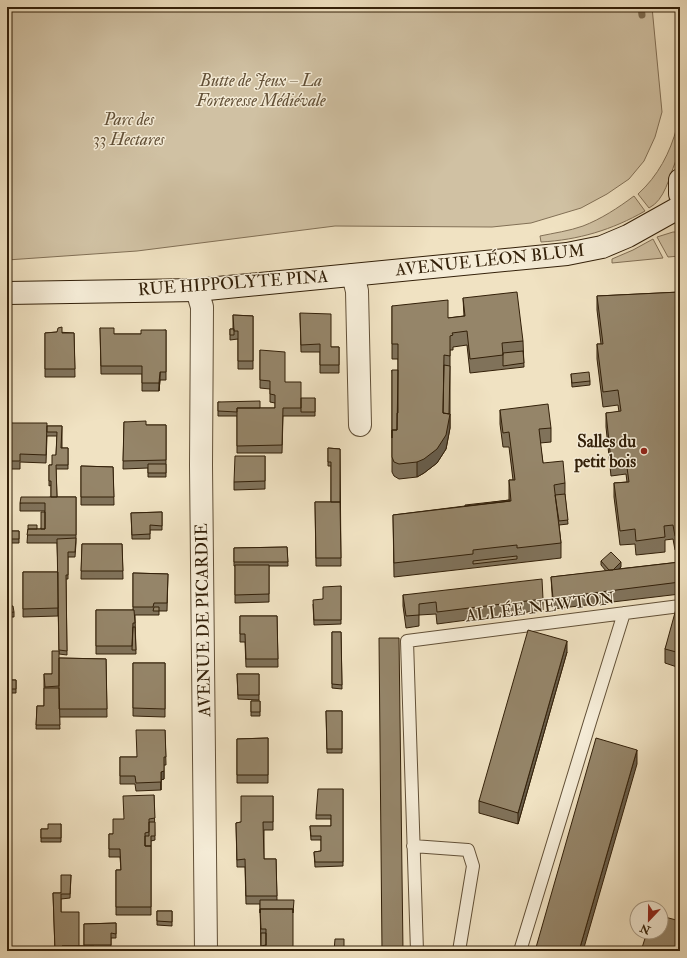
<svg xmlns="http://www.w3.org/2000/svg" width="687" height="958" viewBox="0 0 687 958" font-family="'IM FELL Double Pica',serif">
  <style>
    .green { fill: #d0c1a3; stroke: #827056 }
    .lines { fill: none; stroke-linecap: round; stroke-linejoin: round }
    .stream { stroke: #7e6d52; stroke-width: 7 }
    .service-casing { stroke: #625037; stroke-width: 14 }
    .minor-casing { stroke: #625037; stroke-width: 24 }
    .secondary-casing { stroke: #332009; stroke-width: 24 }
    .service { stroke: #f5ecd7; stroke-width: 12 }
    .minor { stroke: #f5ecd7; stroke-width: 22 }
    .secondary { stroke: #f5ecd7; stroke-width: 22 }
    .wall { fill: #80725a; stroke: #332009 }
    .shaded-wall { fill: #685d4a; stroke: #332009 }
    .building { fill: #958569; stroke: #332009 }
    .poi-dot { fill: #8f2418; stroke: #f5ecd7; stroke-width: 1.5 }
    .labels { text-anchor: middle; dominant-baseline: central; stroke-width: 3; stroke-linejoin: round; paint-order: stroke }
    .park-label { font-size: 17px; font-style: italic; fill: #625037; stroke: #f5ecd7 }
    .street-label { font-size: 17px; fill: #332009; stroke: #f5ecd7 }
    .poi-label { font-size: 17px; font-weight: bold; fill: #332009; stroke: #f5ecd7; text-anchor: end }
  </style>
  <rect width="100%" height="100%" fill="#f0e2c2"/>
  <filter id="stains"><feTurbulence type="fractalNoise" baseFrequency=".005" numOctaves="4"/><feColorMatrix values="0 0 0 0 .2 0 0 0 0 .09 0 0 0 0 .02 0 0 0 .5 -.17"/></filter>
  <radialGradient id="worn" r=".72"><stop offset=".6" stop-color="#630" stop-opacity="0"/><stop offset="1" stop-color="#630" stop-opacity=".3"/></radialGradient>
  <path class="green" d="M7 7H652L662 112 655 137 644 161 629 179 607 194 581 208 531 223 492 227 335 226 137 251 7 260Z
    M680 126C680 135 681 143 680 152 680 155 676 159 675 163 669 177 665 200 649 208L638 194C658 176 670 153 677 127Z
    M634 196 645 211C612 230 578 240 541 242L540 236C554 233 569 231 583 226 601 219 618 208 634 196Z
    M673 232H680V256L668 257 657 237Z
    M653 239 663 258 612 263V259L633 250Z"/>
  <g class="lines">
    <path class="stream" d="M641 7 642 15"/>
    <defs>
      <path id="service" d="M413 846 468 850 473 866 459 951
        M417 951 407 641 680 606
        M520 951 590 722 624 613"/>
      <path id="minor" d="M353 275 357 291 360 425
        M197 290 202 307 201 465 206 951"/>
      <path id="secondary" d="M680 180V194
        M7 293 197 290 567 254 602 247 628 236 680 207"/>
    </defs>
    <use href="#service" class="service-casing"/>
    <use href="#minor" class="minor-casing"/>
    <use href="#secondary" class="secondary-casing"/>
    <use href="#service" class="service"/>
    <use href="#minor" class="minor"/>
    <use href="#secondary" class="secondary"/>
  </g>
  <path class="wall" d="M680 292V550H675L673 539 665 540V552L636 555 635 544 620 545 614 497V483L627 482 626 474 611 476 606 427V413L619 412 618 405 603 407 597 359V344H601L597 310V296Z
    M463 298 523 341 524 367 470 373 467 345 453 347V350H450V428L446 449 437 463 424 473 417 477 399 479 394 476 392 472V370L398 413V359H392V306L448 318 464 316Z
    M300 313 331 347H339V373H320V352H301Z
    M233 315 253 316V369H238V339L230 340V329H233Z
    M100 328 114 334H141L166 330V380H160L159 391H142V374H101Z
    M57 332 74 333 75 377H45V333Z
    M260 350 285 382 301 408 315 398V416H283L282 453H237V416H218V402L260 408H275V403L270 402V389L260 388Z
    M7 356H8L9 401H7Z
    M571 374 590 381V385L572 387Z
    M500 410 551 428V442L540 443 543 463 565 483V495L568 524 559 525 561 543V558L394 577 393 515 465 506 509 500V480H513L509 447H503L500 424Z
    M124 422 146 425H166V477H148V468L123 469Z
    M7 423 47 426H62V448H68V469H56L57 497H76V543L75 557H68V579H66L67 655 59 654 58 600V616L23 617V572H58L57 543H27L28 529H41L45 511H20V503L51 497V485L49 486V465H52L56 455 57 436H47L46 463 20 462V469H7Z
    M328 448 340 449 341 566H316L315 502H331V466H328Z
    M265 456V489L234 490V482Z
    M81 466 113 467 114 505H81Z
    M162 512V530H150V539H132L131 513Z
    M7 531H19V543H7Z
    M82 544H122L123 579H81Z
    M287 547 288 566H269V602L235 603V566H234V548Z
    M601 561 621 567 618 569 680 562V594L553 609 551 577 606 571 601 565Z
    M133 573 168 574 167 611H159V615H135L136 654H96V610H133Z
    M341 586V624L314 625 313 604 323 599Z
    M403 595 543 599V610L437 624 436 614 419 615V626L406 628 403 606Z
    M7 606 14 612V617H7Z
    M680 611V668L665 663V649Z
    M240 616H277L278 667H246L245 642H240Z
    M332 632H341L342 689 332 688Z
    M567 652 518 824 479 813V801Z
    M59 658 106 659 107 717H59L60 729H36L37 706H44V674H52Z
    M133 663H165V717L133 716Z
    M237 674H259V700L238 699Z
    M7 680H16V693H7Z
    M251 701H260V716H251Z
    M326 711H342V753H327Z
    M165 730 166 765H164V779L161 780V790L136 791 135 784H120V757H137Z
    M268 738V783H237V739Z
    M343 789V866L315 867 314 852 321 851V840H311L310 826H331V819H316V815Z
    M154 795 155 840 151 841V915H116V870H121L120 857H109V834H113L124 819Z
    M273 796V830H264V859H276L277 900 266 949 261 950 260 904H246L245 867H237L236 823 241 822Z
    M61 824V842H41V829H48Z
    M71 875 70 898 61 899V912L79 946H84V924L116 923V938H111V949H94V951H55L53 893H61Z
    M157 911H172V926L157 925Z"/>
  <path class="shaded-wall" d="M160 372V380L159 391V383Z
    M450 414V428L446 449 437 463 424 473 417 477V462Z
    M621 562V567L611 576V572Z
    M567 641V652L518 824V813Z
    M637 750V764L583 951H579Z
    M164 771V779L161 780V790V772Z"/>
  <path class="building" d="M517 292 523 341 502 343 503 355 470 359 467 331 452 333 453 335 450 336V356L444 355 443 413 450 414 446 435 437 449 424 459 417 462 399 464 394 462 392 457V430H397V413H398V344H392V306L448 300V318L465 316 463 298Z
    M680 292V535L675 536 673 525 664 526 665 537 636 541 635 529 620 531 614 483 629 482 626 460 611 461 606 413 621 411 618 390 603 392 597 344H603L597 296Z
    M300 313 331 314V347H339V365H320V344L301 345Z
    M233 315 253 316V361H238V331H234Z
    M62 327V333H74L75 369H45V333L57 332 58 328Z
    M100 328H114V334H141V330H166V372H160L159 383H142V366H101Z
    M230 329H234V335H230Z
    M260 350 285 352V382H301V408H283L282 445 237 446V408H275V395L270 394V381L260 380Z
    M523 351 524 363 503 366V353Z
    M7 356H8L9 393H7Z
    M444 365 450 366 449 414 443 413Z
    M392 370H398L397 430H392V438Z
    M589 372 590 381 572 383 571 374Z
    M301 398H315V412H301Z
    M260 401V408H237V412L218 411V402Z
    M548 404 551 428 539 429 543 463 563 461 565 483 554 485 561 543 517 548V545L473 550V554L394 563 393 515 511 501 509 480H515L509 432 503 433 500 410Z
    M146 421V425H166V460L123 461 124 422Z
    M7 423H47L46 455 20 454V461H7Z
    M47 426H62L61 448H68V465H56L57 497H51V481H49V465H52V455H56L57 432H47Z
    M328 448 340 449V502H331V462H328Z
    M235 456H265V481L234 482Z
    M148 464H166V473H148Z
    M81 466 113 467 114 497H81Z
    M565 494 568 520 559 521 555 495Z
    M21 497H76V535H27L28 529H45V503H20Z
    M510 500V501L465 506V505Z
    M315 502H340L341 558H316Z
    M41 512H45V529H41Z
    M162 512V526L150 525V534L132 535 131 513Z
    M28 525H37V529H28Z
    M7 531H19V539H7Z
    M76 538 75 552H68V575H66L67 651 59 650 57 539Z
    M82 544H122L123 571H81Z
    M287 547 288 562H234V548Z
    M611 552 621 562 613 570H609L601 561Z
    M517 556V559L473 564V561Z
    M680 562V582L553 598 551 577Z
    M235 565H269V594L235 595Z
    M23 572H58V608L23 609Z
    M133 573 168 574 167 603H154L153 607H133Z
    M542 579 543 599 437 612 436 602 419 604V615L406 616 403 595Z
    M341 586V620H314L313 600 323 599V587Z
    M7 606H13L14 612 7 613Z
    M154 607H159V611H153Z
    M676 609 680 611V653L665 649Z
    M96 610H134L135 623H133L132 646H96Z
    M240 616H277L278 659H246L245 634H240Z
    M133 627H135L136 650H132Z
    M528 630 567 641 518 813 479 801Z
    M332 632H341L342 685 332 684Z
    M379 638H399L403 951H382Z
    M52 651H59V686L45 687 44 674H52Z
    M59 658 106 659 107 709H59Z
    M133 663H165V709L133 708Z
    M237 674H259V695H238Z
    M7 680H16V689H7Z
    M44 688H59L60 725H36L37 706H44Z
    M251 701H260V712H251Z
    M326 711H342V749H327Z
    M136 730H165L166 757H164V771L161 772V782L136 783 135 776H120V757H137Z
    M268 738V775H237V739Z
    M596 738 637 750 579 951H535Z
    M318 789H343V862H315L314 852 321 851V836H311L310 826H331V815H316Z
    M154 795 155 818 149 819V832L145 833V846H151V907H116V870H121L120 849H109V834H113V819H124L123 796Z
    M241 796H273V822H263L264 859H276L277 896H246L245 859 237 860 236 823 241 822Z
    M149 822H155V836H151V846H145V836H149Z
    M48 824H61V838H41V829H48Z
    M61 875H71L70 894H61V912H79V946H62V950H55L53 893H61Z
    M260 900H294L293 913V909H260V913Z
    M260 909H293V951H266V929H261Z
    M157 911H172V922L157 921Z
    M661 916 680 921V951H641L647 932H661Z
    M116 923V934L111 933V945H84V924Z
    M261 933H266V945L261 946Z
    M335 939H344V951H334Z
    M62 946H94V951H62Z"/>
  <circle class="poi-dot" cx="644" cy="451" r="4"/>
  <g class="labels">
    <g class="park-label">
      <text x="261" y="80">Butte de Jeux – La<tspan x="261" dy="20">Forteresse Médiévale</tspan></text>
      <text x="129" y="119">Parc des<tspan x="129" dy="20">33 Hectares</tspan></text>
    </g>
    <g class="street-label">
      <text transform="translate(490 260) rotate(-6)">AVENUE LÉON BLUM</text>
      <text transform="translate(233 283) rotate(-4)">RUE HIPPOLYTE PINA</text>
      <text transform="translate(540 607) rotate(-7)">ALLÉE NEWTON</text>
      <text transform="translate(203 620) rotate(-91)">AVENUE DE PICARDIE</text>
    </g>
    <g class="poi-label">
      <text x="636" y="441">Salles du<tspan x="636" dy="20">petit bois</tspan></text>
    </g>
  </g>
  <rect width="687" height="958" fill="none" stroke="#f0e2c2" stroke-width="24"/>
  <rect x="8" y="8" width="671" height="942" fill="none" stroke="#332009" stroke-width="2"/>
  <rect x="12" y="12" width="663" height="934" fill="none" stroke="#332009"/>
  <g transform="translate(649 920) rotate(202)"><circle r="19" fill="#f5ecd7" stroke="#a79a85"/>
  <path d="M0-3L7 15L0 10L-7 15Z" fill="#8f2418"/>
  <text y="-6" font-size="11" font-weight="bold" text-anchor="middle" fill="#332009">N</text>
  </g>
  <rect width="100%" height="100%" filter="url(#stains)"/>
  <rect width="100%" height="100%" fill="url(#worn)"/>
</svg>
